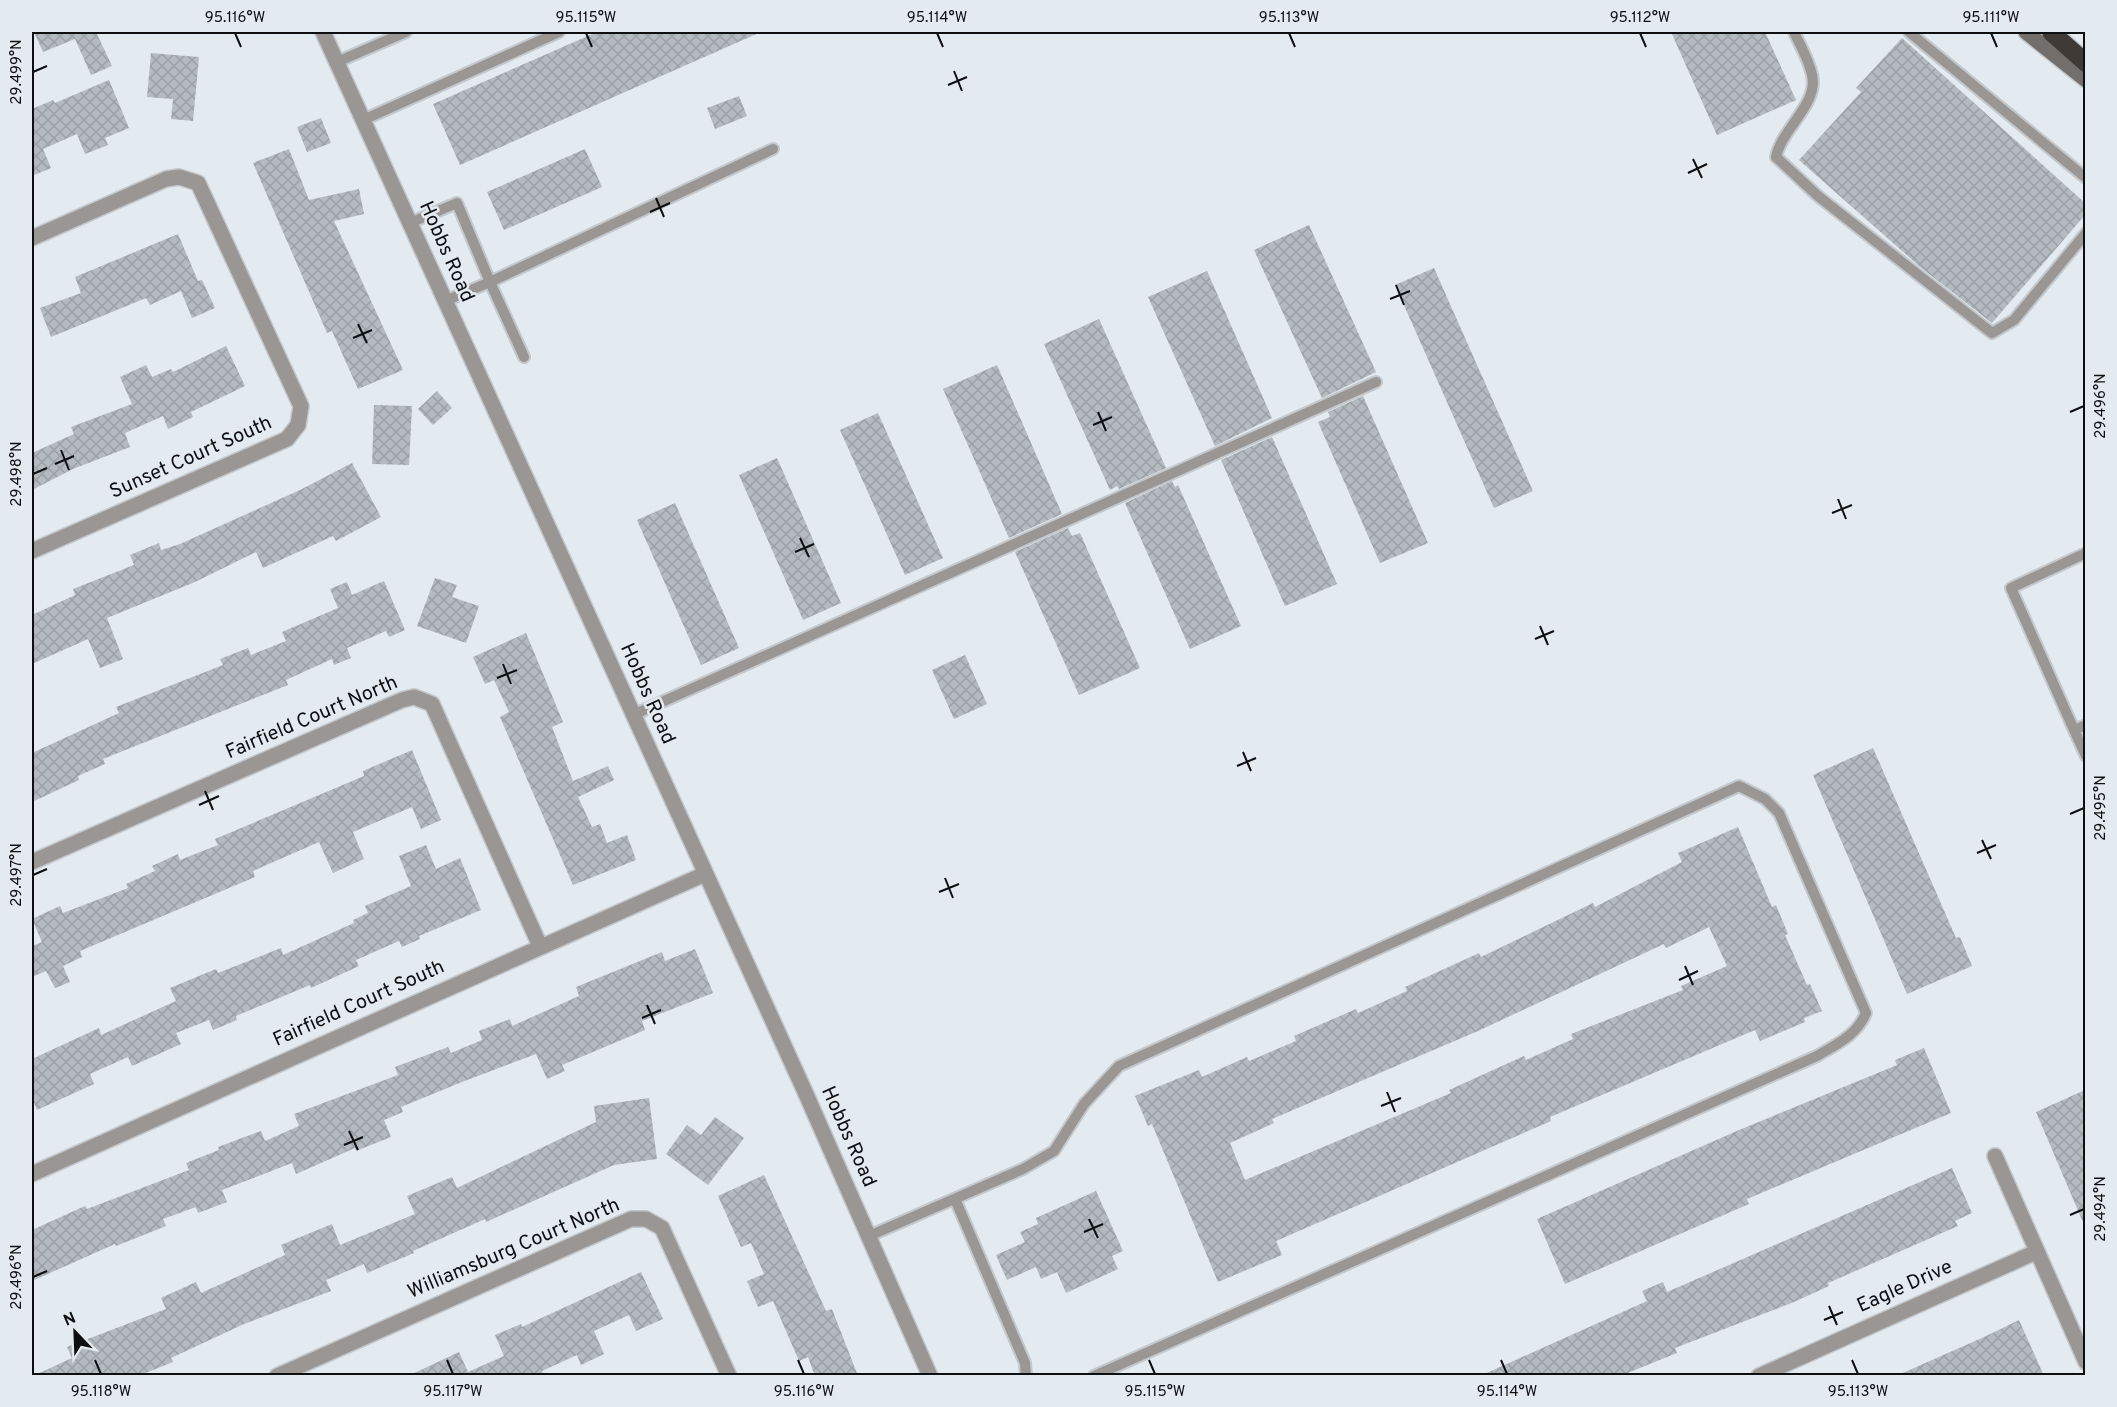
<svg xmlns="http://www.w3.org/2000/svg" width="2117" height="1407" viewBox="0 0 2117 1407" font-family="Overpass,sans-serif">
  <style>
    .building { fill: url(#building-cross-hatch); fill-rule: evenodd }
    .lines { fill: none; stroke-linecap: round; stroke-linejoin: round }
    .service-casing { stroke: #c2c8cc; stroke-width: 14 }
    .minor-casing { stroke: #c2c8cc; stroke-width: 18 }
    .tertiary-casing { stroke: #c2c8cc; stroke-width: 18 }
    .secondary-casing { stroke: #c2c8cc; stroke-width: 18 }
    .motorway-casing { stroke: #c2c8cc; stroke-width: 21 }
    .service { stroke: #999694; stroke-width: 10 }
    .minor { stroke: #999694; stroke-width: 15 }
    .tertiary { stroke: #999694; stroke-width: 15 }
    .secondary { stroke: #726e6b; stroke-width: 15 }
    .motorway { stroke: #403a37; stroke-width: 18 }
    .ticks { fill: none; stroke: #0d0f11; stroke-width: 2 }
    .labels { text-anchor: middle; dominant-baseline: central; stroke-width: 5; stroke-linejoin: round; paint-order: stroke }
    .street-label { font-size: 20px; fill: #0d0f11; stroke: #e4ebf0 }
    .neatline { fill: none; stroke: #0d0f11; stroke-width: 2 }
    .ticks-label { font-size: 15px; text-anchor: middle; fill: #0d0f11 }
  </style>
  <defs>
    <pattern id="building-cross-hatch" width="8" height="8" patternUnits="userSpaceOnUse" patternTransform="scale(1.5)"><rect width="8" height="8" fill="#b4bbc0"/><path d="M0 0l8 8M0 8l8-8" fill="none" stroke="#9aa0a4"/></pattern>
  </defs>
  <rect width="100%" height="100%" fill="#e4ebf0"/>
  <path class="building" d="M34 32H96L112 66 91 75 75 39 43 52Z
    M597 32H761L460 165 433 104Z
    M1671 32H1765L1796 100 1717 135Z
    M1902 38 2085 203V215L1992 323 1919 266 1799 160 1861 92 1856 88Z
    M151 53 199 57 193 121 171 119 173 99 147 97Z
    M109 80 129 128 105 138 108 145 85 154 77 134 43 149 51 168 32 176V109L53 100 55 103Z
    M739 96 747 116 715 129 707 108Z
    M321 118 331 143 307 152 297 127Z
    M289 149 309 200 359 189 364 214 334 221 403 370 358 389 332 331 327 333 253 163Z
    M585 149 602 187 504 230 487 192Z
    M1309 225 1376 372 1322 398 1254 250Z
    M178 234 198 281 202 280 215 308 192 318 181 291 150 305 146 298 51 337 40 308 81 293 75 277Z
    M1434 268 1533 491 1494 508 1395 285Z
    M1207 271 1272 418 1215 446 1148 297Z
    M1099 319 1166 468 1119 489 1117 486 1110 490 1044 344Z
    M226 346 245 386 191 412 193 417 168 429 163 416 125 433 130 447 73 469 32 490V453L74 434 71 427 132 404 120 377 146 365 152 377 171 369 173 372Z
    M997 365 1062 514 1009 538 943 389Z
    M437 391 452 408 433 425 418 409Z
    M1363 396 1428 543 1380 563 1318 422 1330 417 1328 412Z
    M374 405 412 406 409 465 372 464Z
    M878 413 943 558 905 575 840 430Z
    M1272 437 1337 584 1285 606 1221 460Z
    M777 458 841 603 803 620 739 475Z
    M352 463 381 517 336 541 333 536 263 568 256 552 195 582 107 618 123 659 100 668 88 639 32 664V615L75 595 73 589 134 565 130 555 159 543 161 550 180 544 300 490Z
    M1172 481 1175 487 1178 485 1241 626 1190 649 1125 503Z
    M675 503 739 648 701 665 637 520Z
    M1068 528 1072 536 1080 533 1140 668 1079 695 1015 552Z
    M435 578 457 585 452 597 479 606 466 643 417 626Z
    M384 581 405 630 389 637 386 631 347 648 351 658 334 665 332 659 286 680 288 685 103 759 105 764 78 776 79 780 32 802V753L119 713 116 707 223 665 220 659 248 648 251 655 286 641 282 632 338 608 330 589 347 582 352 595Z
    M526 633 563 722 552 727 573 781 608 766 614 780 578 797 592 827 600 824 607 843 627 835 636 860 573 885 500 717 509 712 494 680 485 684 473 657Z
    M965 655 987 704 954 719 932 670Z
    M1873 748 1956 938 1960 937 1972 966 1907 994 1813 775Z
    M412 750 441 820 421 829 412 807 353 832 364 859 333 873 319 842 253 871 255 877 80 951 82 957 63 966 70 982 55 988 46 971 32 977V946L42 942 32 919 60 906 63 913 128 888 126 884 155 871 152 866 178 854 180 860 218 845 215 839 364 776 363 771Z
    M1738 827 1772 907 1776 905 1788 934 1785 935 1807 985 1810 984 1822 1011 1804 1018 1805 1022 1760 1041 1755 1030 1550 1117 1551 1121 1276 1241 1282 1255 1218 1282 1152 1124 1148 1126 1135 1096 1199 1070 1202 1077 1247 1057 1249 1061 1296 1041 1294 1036 1356 1009 1358 1013 1407 991 1405 987 1479 953 1481 957 1593 903 1595 907 1682 862 1678 853ZM1709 927 1727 966 1681 986 1683 990 1571 1034 1573 1039 1526 1060 1524 1056 1449 1090 1451 1093 1245 1180 1230 1143 1274 1123 1272 1119 1478 1031 1664 944 1666 948Z
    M426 845 436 869 460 858 481 910 419 936 420 939 402 947 399 941 356 960 359 966 311 988 310 985 236 1016 237 1020 213 1030 209 1020 176 1033 181 1044 132 1066 128 1057 90 1074 94 1084 37 1110 32 1098V1059L99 1028 101 1035 176 1001 170 988 216 969 218 973 281 948 283 955 354 923 353 920 368 913 365 906 411 886 399 856Z
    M695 949 713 993 642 1021 645 1030 562 1065 565 1071 547 1079 536 1054 462 1082 401 1107 403 1112 384 1120 391 1137 356 1151 355 1148 296 1174 292 1163 222 1190 227 1202 198 1213 196 1207 163 1219 166 1226 116 1246 115 1244 32 1281V1230L85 1206 87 1209 189 1170 186 1163 219 1150 218 1147 261 1131 265 1141 299 1126 294 1114 398 1075 395 1067 448 1047 451 1053 482 1040 479 1031 510 1019 512 1026 579 996 576 987 662 952 665 961Z
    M1924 1048 1951 1113 1747 1199 1749 1204 1565 1284 1537 1219 1739 1130 1897 1065 1895 1060Z
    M2085 1090V1227L2036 1112Z
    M649 1098 657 1159 614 1165 486 1222 485 1219 413 1251 414 1253 367 1273 364 1264 326 1280 331 1291 244 1324 171 1358 173 1362 138 1376H33L72 1358 67 1347 166 1309 161 1298 196 1282 201 1293 285 1255 281 1245 332 1224 340 1245 415 1214 407 1196 452 1177 457 1188 596 1122 594 1106Z
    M715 1117 744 1138 708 1185 666 1154 687 1125 701 1135Z
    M1952 1168 1972 1213 1955 1221 1958 1226 1828 1283 1829 1286 1794 1302 1675 1348 1677 1353 1620 1376H1480L1647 1301 1642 1291 1663 1282 1667 1292Z
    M764 1175 826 1311 832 1309 858 1376H815L808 1357 799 1361 773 1301 758 1307 747 1281 764 1274 751 1243 741 1247 718 1196Z
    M1096 1191 1123 1251 1112 1256 1118 1269 1066 1293 1057 1272 1041 1279 1036 1267 1007 1280 996 1255 1025 1242 1020 1232 1038 1224 1036 1218Z
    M641 1272 663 1319 636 1331 629 1315 594 1331 604 1354 581 1365 577 1355 542 1371 544 1376H408L459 1352 468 1372 504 1356 495 1335 521 1324 522 1327Z
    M2019 1320 2044 1376H1896L1984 1337Z"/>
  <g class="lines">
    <defs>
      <path id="service" d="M1794 32C1800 45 1809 60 1812 75 1819 104 1782 128 1776 157L1818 196 1992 333 2014 320 2086 233
        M1909 32 2086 178
        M337 62 406 32
        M363 120 559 32
        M410 223 457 203 490 282 445 301
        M524 357 490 282 773 149
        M2086 553 2011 588 2074 730 2086 725
        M633 715 1376 382
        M2074 730 2086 756
        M955 1199 1025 1363 1026 1376
        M869 1236 1023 1169 1054 1151 1084 1104 1119 1066 1739 786 1765 799 1779 813 1866 1013C1857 1035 1837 1044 1817 1056L1094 1376"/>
      <path id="minor" d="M32 238 166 179 179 177 198 183 301 406 298 425 287 439 32 551
        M32 862 402 700 414 697 432 704 540 946
        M1995 1156 2086 1362
        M32 1174 705 874
        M277 1376 631 1219H646L662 1228 729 1376
        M1759 1376 2036 1252"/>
      <path id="tertiary" d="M323 32 806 1094 930 1376"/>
      <path id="secondary" d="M2026 32 2086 80"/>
      <path id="motorway" d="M2051 32 2086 63"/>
    </defs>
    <use href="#service" class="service-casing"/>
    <use href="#minor" class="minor-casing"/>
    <use href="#tertiary" class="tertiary-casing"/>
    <use href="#secondary" class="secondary-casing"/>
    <use href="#motorway" class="motorway-casing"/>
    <use href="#service" class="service"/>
    <use href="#minor" class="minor"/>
    <use href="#tertiary" class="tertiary"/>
    <use href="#secondary" class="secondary"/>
    <use href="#motorway" class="motorway"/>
  </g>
  <path class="ticks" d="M235 33 241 47M586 33 592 47M937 33 943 47M1289 33 1295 47M1640 33 1646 47M1991 33 1997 47M954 71 962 91M33 72 47 66M948 85 967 77M1693 159 1702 178M1688 173 1707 164M656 198 664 217M650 212 670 203M1396 285 1404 305M1390 299 1410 291M358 324 367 343M353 338 372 330M1098 412 1106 431M2070 412 2084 406M1093 425 1112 417M61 450 69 470M55 464 74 456M33 474 47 468M1838 499 1846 519M1832 513 1852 505M800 538 809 557M795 552 814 544M1540 626 1548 645M1535 639 1554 631M503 664 511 684M497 678 517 670M1243 752 1251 771M1237 766 1256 758M205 791 213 810M199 805 219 796M2070 814 2084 808M1982 840 1991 859M1977 853 1996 845M33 875 47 869M945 878 953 898M939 892 959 884M1685 966 1693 985M1679 980 1698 971M647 1005 655 1024M642 1018 661 1010M1387 1092 1395 1112M1381 1106 1401 1098M349 1131 358 1150M344 1145 363 1137M2070 1215 2084 1209M1089 1219 1098 1238M1084 1232 1103 1224M33 1277 47 1271M1829 1306 1837 1325M1824 1320 1843 1312M95 1360 101 1374M447 1360 453 1374M798 1360 804 1374M1149 1360 1155 1374M1501 1360 1507 1374M1852 1360 1858 1374"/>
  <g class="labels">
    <g class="street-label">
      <text transform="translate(446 252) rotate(66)">Hobbs Road</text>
      <text transform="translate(191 458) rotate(-24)">Sunset Court South</text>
      <text transform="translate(647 694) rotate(66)">Hobbs Road</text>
      <text transform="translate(312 718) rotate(-23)">Fairfield Court North</text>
      <text transform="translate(359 1004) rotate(-24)">Fairfield Court South</text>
      <text transform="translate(848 1137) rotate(66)">Hobbs Road</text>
      <text transform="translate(514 1249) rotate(-23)">Williamsburg Court North</text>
      <text transform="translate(1905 1287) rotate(-24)">Eagle Drive</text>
    </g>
  </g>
  <rect width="2117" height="1407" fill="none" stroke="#e4ebf0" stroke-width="66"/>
  <g transform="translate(75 1332) rotate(337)" stroke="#e4ebf0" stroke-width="4.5" paint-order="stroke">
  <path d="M0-4.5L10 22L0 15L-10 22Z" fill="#0d0f11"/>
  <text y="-9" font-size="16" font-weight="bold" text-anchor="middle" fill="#0d0f11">N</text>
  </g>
  <rect x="33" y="33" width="2051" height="1341" class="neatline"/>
  <g class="ticks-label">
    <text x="235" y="22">95.116°W</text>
    <text x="586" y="22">95.115°W</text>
    <text x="937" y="22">95.114°W</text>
    <text x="1289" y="22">95.113°W</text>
    <text x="1640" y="22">95.112°W</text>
    <text x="1991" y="22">95.111°W</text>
    <text transform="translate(16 72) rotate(-90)" y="5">29.499°N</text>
    <text transform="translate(2100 406) rotate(-90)" y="5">29.496°N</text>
    <text transform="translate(16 474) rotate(-90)" y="5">29.498°N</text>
    <text transform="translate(2100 808) rotate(-90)" y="5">29.495°N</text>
    <text transform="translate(16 875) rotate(-90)" y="5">29.497°N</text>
    <text transform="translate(2100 1209) rotate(-90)" y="5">29.494°N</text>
    <text transform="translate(16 1277) rotate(-90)" y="5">29.496°N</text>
    <text x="101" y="1396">95.118°W</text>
    <text x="453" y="1396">95.117°W</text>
    <text x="804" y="1396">95.116°W</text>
    <text x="1155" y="1396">95.115°W</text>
    <text x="1507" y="1396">95.114°W</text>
    <text x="1858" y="1396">95.113°W</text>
  </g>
</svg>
